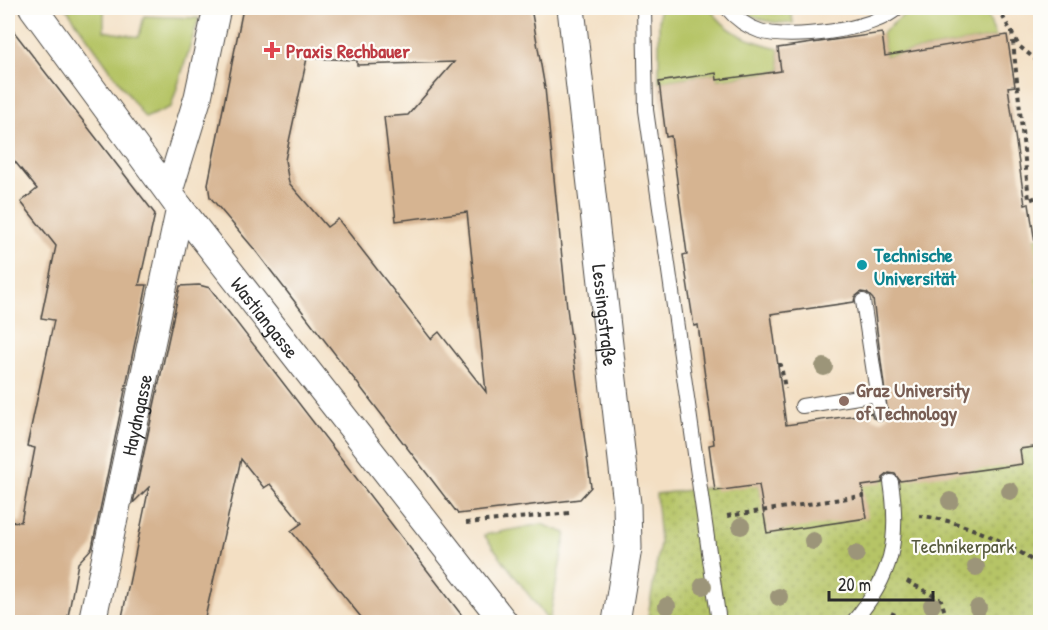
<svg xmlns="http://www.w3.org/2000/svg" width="1048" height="630" viewBox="0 0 1048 630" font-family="'Patrick Hand',sans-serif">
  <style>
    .green { fill: #b6c466; stroke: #707848; stroke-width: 1.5 }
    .park { fill: url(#park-dots); stroke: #707848; stroke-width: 1.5 }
    .building { fill: #d6b491; fill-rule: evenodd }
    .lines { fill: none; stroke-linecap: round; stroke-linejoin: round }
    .lane-casing { stroke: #494642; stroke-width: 16 }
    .street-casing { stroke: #494642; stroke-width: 29 }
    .path { stroke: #494642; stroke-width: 4; stroke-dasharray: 4.5 4.5; stroke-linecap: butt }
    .lane { stroke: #fff; stroke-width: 14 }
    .street { stroke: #fff; stroke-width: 27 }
    .tree { fill: #9c9579 }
    .health-dot { fill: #e0444e; stroke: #fdfcf7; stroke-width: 2 }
    .culture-dot { fill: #0f9aa8; stroke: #fdfcf7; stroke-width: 2 }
    .education-dot { fill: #8d6e63; stroke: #fdfcf7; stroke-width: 2 }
    .labels { text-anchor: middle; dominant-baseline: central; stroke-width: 4.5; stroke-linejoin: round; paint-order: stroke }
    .health-label { font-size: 20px; font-weight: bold; fill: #be3a42; stroke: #fdfcf7; text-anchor: start }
    .culture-label { font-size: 20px; font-weight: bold; fill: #0d838f; stroke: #fdfcf7; text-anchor: start }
    .street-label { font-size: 20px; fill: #2b2b2b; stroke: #fdfcf7 }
    .education-label { font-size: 20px; font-weight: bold; fill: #785e54; stroke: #fdfcf7; text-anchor: start }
    .park-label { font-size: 20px; fill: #55593d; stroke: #fdfcf7 }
  </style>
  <defs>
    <pattern id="park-dots" width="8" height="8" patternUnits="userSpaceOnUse" patternTransform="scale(1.5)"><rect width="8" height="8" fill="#b6c466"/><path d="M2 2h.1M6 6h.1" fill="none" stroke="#949f54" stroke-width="1.8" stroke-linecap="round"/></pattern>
  </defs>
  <rect width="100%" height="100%" fill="#fdfcf7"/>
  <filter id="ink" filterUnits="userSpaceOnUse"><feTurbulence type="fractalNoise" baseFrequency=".0167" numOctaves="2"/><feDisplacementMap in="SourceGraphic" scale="12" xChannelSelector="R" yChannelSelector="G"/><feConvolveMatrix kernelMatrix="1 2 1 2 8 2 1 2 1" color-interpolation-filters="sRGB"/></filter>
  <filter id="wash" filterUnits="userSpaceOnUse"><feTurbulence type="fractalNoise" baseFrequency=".008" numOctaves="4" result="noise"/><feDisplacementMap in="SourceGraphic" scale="24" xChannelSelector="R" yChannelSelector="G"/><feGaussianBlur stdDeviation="1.35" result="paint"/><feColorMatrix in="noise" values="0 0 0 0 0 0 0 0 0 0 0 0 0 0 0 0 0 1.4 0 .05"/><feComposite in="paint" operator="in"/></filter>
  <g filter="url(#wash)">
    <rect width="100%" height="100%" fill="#f3dfc3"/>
    <path class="green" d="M66 8H104V31L139 37 144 16 199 18 171 107 145 118Z
      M659 8H710C726 33 749 41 778 48L781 71 717 80 715 73 659 82Z
      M742 8H791L793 23C776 24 755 21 742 8Z
      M912 8H985L996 37 885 56 882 33Z
      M541 524 566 533 549 622 484 535Z"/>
    <path class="park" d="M1040 237V390L1024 240Z
      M1040 442V622H647L660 543 656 494 757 482 761 495 1008 461 1007 447Z"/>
    <g id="blocks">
      <path class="building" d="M243 8H531L545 88 567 308 591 487 580 499 458 514 255 250 210 197 208 184ZM307 58 357 60V65L454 62 408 115 384 117 396 221 467 212 486 392 439 332 431 339 338 219 327 227 289 183 285 160Z
        M8 24 155 214 139 285H147L92 548 78 563 67 622H8V521L21 522 35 448 27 446 54 320 41 318 56 246 21 202 37 189 8 153Z
        M882 33 885 56 1007 35 1015 86 1008 87 1025 205 1029 204 1040 275 1035 276 1041 316V446L1020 449 1022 464 900 481 895 474 889 473 883 478 882 483 862 486 867 518 767 533 759 485 715 491 709 445 714 444 698 325 694 326 683 255 687 254 671 136 666 137 659 82 716 73 717 80 781 71 778 48ZM861 292 867 293 873 299 888 416 881 421 873 418 871 413 786 425 771 314 854 302 855 297Z
        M199 285 210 288 467 622H365L291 531 302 523 270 484 264 488 241 459 204 622H121L149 487 133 503 180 286Z"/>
    </g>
  </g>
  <g filter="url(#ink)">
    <use href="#blocks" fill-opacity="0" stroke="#494642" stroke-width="1.5"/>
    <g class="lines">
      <defs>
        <path id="lane" d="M644 8 646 110 719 622
          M727 8C736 19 745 26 760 31 789 41 875 30 897 8
          M863 301 880 412
          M802 406 877 394
          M853 622C892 576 900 541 891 482"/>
        <g id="street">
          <path id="s1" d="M33 8 180 208 504 622"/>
          <path id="s2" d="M571 8 627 504 628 548 616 622"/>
          <path d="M169 191 198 97 217 8"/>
          <path id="s3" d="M92 622 180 208"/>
        </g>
      </defs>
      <use href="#lane" class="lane-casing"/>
      <use href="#street" class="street-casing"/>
      <path class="path" d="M998 8 1019 46 1040 63
        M1012 32 1029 200 1040 196
        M778 365H781L785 389
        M727 516 868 495
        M919 516C954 518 1016 543 1040 568
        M466 523 570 513
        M907 581 941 600 948 622
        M891 613 912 622"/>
      <use href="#lane" class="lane"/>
      <use href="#street" class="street"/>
    </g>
    <g class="tree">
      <circle cx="824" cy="367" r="9"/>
      <circle cx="1010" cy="491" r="9"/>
      <circle cx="950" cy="501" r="9"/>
      <circle cx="741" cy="526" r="9"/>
      <circle cx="813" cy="541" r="9"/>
      <circle cx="856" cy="554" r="9"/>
      <circle cx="976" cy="567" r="9"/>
      <circle cx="703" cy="586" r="9"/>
      <circle cx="779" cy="597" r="9"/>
      <circle cx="932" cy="605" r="9"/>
      <circle cx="667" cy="606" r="9"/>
      <circle cx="978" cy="608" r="9"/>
    </g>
  </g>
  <path class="health-dot" d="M269 41h6v6h6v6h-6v6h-6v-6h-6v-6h6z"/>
  <circle class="culture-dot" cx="862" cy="265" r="6"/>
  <circle class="education-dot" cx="844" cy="401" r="6"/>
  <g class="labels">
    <g class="health-label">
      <text x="286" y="50">Praxis Rechbauer</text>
    </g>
    <g class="culture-label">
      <text x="874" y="254">Technische<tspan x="874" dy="23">Universität</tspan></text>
    </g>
    <g class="street-label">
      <text stroke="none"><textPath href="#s2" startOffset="309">Lessingstraße</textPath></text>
      <text stroke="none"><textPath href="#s1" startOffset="387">Wastiangasse</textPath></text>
      <text stroke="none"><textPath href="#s3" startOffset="212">Haydngasse</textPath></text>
    </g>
    <g class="education-label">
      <text x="856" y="389">Graz University<tspan x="856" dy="23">of Technology</tspan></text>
    </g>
    <g class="park-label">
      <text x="963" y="545">Technikerpark</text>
    </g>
  </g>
  <rect width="1048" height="630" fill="none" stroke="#fdfcf7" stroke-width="30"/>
  <path d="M829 591v9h104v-9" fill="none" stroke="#2b2b2b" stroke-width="3"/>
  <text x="838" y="591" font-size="18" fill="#2b2b2b" stroke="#fdfcf7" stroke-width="4.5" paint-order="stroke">20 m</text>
</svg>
